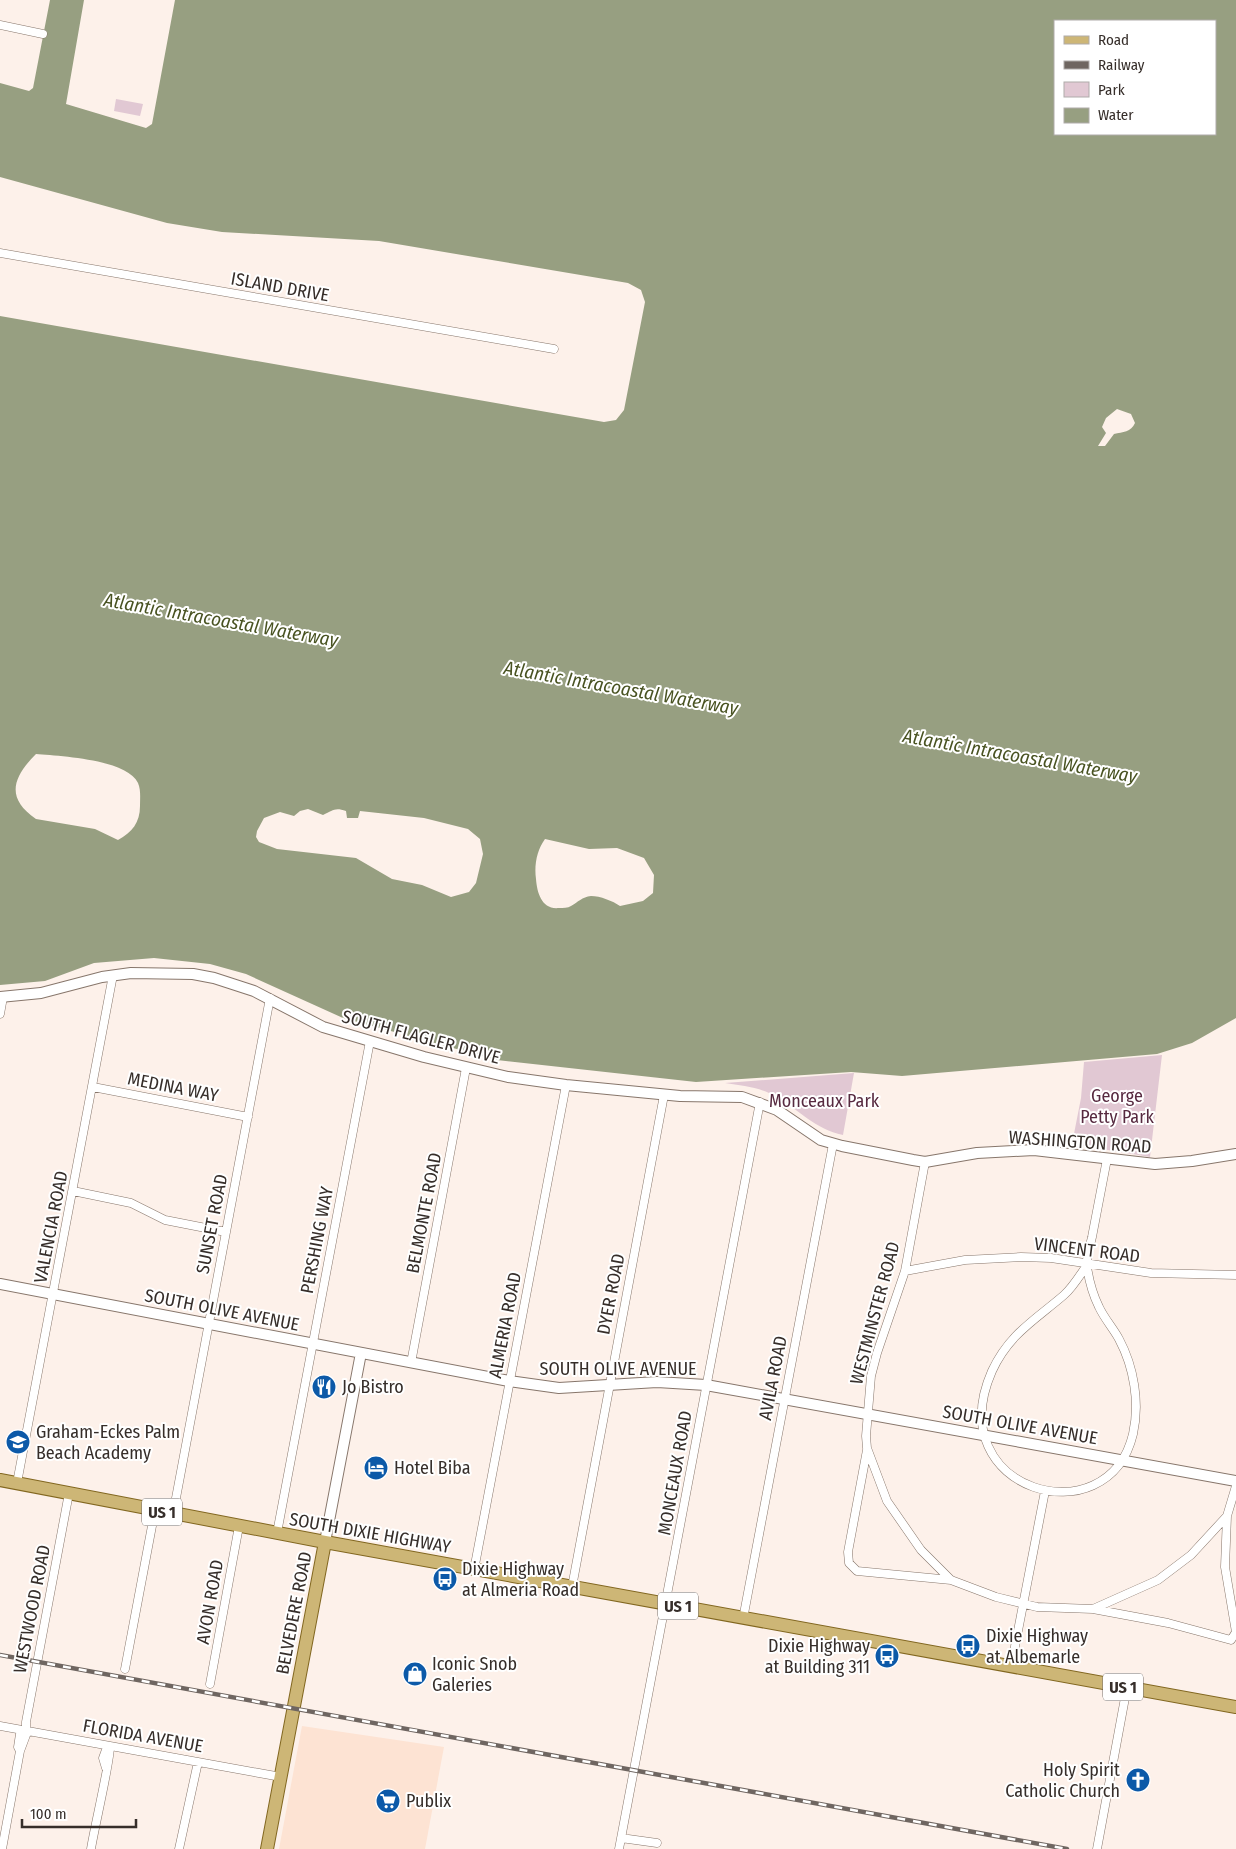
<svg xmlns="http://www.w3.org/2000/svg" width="1236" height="1849" viewBox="0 0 1236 1849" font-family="'Fira Sans Condensed',sans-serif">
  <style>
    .built { fill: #fde3d3 }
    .green { fill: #e1c8d3 }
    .water { fill: #979f81; fill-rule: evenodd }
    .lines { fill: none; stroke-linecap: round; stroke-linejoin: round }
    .minor-casing { stroke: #87766b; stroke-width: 9 }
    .tertiary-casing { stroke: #87766b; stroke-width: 12 }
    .primary-casing { stroke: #826720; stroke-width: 14 }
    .minor { stroke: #fff; stroke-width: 8 }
    .tertiary { stroke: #fff; stroke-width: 10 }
    .primary { stroke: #cdb676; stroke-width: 12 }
    .rail-casing { stroke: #6f6661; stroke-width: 4.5 }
    .rail { stroke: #fff; stroke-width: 2.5; stroke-dasharray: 8; stroke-linecap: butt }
    .labels { text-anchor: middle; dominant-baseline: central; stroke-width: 4; stroke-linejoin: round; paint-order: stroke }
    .shield { fill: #fff; stroke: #726d6a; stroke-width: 1 }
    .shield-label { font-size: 16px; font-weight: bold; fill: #362e2a }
    .street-label { font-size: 18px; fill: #362e2a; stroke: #fff }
    .park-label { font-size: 18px; fill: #572a40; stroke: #fff }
    .poi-label { font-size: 18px; fill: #362e2a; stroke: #fff; text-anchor: start }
    .water-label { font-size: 19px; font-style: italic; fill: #495322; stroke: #fff }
  </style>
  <rect width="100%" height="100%" fill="#fdf1ea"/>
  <path class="built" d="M302 1726 444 1747 425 1849H279Z"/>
  <path class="green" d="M116 99 143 104 140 116 114 111Z
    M1162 1055 1150 1157 1072 1144 1081 1098 1084 1062Z
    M854 1073 843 1135C815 1129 800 1111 777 1097 760 1087 743 1086 725 1083Z"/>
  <path class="water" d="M50 0H84L66 104 146 128 152 124 175 0H1236V1018L1192 1043 1157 1054 902 1076 851 1072 696 1082 497 1060 343 1018 246 974 210 964 154 958 94 963 45 981 0 985V316L604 422 616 420 624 410 645 302 641 290 628 283 379 241 222 232 167 223 0 177V83L29 91 33 88ZM1055 21H1215V134H1055ZM1117 409 1131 414 1135 423C1131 432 1123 432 1114 434L1105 446H1098L1106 433 1102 427 1106 418ZM36 754C59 756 127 759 138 783 141 790 140 798 140 806 140 823 132 832 118 840L95 829 36 819C5 798 13 777 36 754ZM308 809 323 815C333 811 334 807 346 811L347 818H358L360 811 424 818 468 829 480 839 483 854 476 883 469 892 451 897 422 885 392 879 356 858 277 849 259 842 256 837 257 831 264 818 280 812 294 816 300 811ZM545 839 589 849 617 848 644 858 654 875 653 893 643 901 620 906C613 901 600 896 591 896 582 897 578 902 571 906 568 908 563 908 559 908 542 910 537 893 536 879 534 865 537 850 545 839Z"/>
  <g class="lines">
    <defs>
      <path id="minor" d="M0 25 43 34
        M0 253 554 349
        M0 1014 3 997
        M93 1087 248 1117
        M925 1162 905 1271 877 1353 871 1376 866 1436 867 1448 887 1501 921 1550 951 1580 996 1597 1037 1607 1093 1609 1158 1580 1191 1555 1227 1516 1236 1486
        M73 1191 131 1203 165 1220 226 1232
        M1087 1265C1080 1275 1073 1287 1064 1295 1035 1320 1009 1334 992 1371 939 1491 1108 1539 1133 1434 1140 1403 1134 1367 1119 1339 1113 1328 1104 1318 1099 1307 1093 1295 1089 1280 1087 1267 1086 1258 1090 1246 1092 1237 1097 1211 1102 1185 1107 1159
        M905 1271 965 1260 1021 1257 1051 1258 1151 1273 1236 1275
        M411 1363 466 1068
        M867 1450 848 1552 849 1563 857 1571 951 1580
        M17 1483 113 975
        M173 1514 270 998
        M277 1533 370 1041
        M474 1570 566 1085
        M572 1587 664 1095
        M1093 1609 1168 1623 1231 1640 1236 1632 1225 1567 1227 1516
        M743 1619 833 1144
        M1011 1667 1045 1491
        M125 1669 155 1510
        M210 1684 239 1526
        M0 1726 281 1777
        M20 1751 18 1747 20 1734 25 1730
        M106 1768 103 1758 107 1747 110 1746
        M621 1838 657 1843
        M2 1849 20 1751 26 1735V1722L69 1493
        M91 1849C93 1834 112 1753 110 1746
        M179 1849 198 1762
        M619 1849 760 1102
        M1097 1849 1127 1687"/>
      <path id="tertiary" d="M0 997 41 993 102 977 131 973 193 974 214 978 254 991 323 1027 424 1057 508 1077 566 1085 680 1096 742 1097 777 1110 821 1140 842 1146 913 1160 925 1162 977 1153 1034 1150 1155 1164 1192 1161 1236 1154
        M0 1284 509 1381 559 1388 657 1382 706 1385 1236 1481
        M325 1542 361 1353"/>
      <path id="primary" d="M0 1480 325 1542 1236 1707
        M267 1849 325 1542"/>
    </defs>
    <use href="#minor" class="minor-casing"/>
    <use href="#tertiary" class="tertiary-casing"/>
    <use href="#primary" class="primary-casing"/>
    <use href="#minor" class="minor"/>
    <use href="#tertiary" class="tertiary"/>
    <use href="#primary" class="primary"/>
    <defs>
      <path id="rail" d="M0 1655 1067 1849"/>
    </defs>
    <use href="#rail" class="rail-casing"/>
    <use href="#rail" class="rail"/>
  </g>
  <defs>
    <symbol id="restaurant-disc" viewBox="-11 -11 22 22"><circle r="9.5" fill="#0c59a8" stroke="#fff"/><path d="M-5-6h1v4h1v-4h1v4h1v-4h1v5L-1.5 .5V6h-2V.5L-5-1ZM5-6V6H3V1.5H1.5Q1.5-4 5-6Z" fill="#fff"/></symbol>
    <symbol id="school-disc" viewBox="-11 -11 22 22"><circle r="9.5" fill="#0c59a8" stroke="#fff"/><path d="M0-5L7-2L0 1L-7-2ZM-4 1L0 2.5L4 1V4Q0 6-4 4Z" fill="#fff"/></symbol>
    <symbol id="hotel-disc" viewBox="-11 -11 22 22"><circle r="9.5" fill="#0c59a8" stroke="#fff"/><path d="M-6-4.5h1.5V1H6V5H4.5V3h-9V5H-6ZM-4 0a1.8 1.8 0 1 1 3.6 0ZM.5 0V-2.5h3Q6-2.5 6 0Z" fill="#fff"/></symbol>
    <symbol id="bus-disc" viewBox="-11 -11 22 22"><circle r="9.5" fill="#0c59a8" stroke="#fff"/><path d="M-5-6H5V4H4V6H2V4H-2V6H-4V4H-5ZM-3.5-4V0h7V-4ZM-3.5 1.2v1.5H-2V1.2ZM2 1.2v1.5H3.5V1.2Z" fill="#fff"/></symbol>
    <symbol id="shop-disc" viewBox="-11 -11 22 22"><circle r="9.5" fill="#0c59a8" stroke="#fff"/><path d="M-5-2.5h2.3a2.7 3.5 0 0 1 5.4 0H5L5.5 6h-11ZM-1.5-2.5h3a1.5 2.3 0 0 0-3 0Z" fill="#fff"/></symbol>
    <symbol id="church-disc" viewBox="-11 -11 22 22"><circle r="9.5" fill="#0c59a8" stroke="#fff"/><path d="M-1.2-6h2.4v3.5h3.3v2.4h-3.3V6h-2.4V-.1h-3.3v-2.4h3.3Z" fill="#fff"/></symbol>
    <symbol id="supermarket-disc" viewBox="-11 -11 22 22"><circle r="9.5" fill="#0c59a8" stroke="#fff"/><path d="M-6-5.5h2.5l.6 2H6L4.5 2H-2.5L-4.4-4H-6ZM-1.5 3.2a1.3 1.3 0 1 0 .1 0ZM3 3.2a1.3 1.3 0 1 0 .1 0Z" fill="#fff"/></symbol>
  </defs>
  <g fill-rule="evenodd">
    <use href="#restaurant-disc" x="310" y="1373" width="28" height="28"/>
    <use href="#school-disc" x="4" y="1428" width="28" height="28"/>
    <use href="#hotel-disc" x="362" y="1454" width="28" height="28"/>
    <use href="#bus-disc" x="431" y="1565" width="28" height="28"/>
    <use href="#bus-disc" x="954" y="1632" width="28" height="28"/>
    <use href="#bus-disc" x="873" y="1642" width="28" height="28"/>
    <use href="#shop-disc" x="401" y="1660" width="28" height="28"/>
    <use href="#church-disc" x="1124" y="1766" width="28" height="28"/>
    <use href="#supermarket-disc" x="374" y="1787" width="28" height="28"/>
  </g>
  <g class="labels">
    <g class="shield">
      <rect x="142" y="1498.5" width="40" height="27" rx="4"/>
      <rect x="658" y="1592.5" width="40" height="27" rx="4"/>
      <rect x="1103" y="1673.5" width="40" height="27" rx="4"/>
    </g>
    <g class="shield-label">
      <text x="162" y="1512">US 1</text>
      <text x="678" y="1606">US 1</text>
      <text x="1123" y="1687">US 1</text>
    </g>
    <g class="street-label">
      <text transform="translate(280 287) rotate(10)">ISLAND DRIVE</text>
      <text transform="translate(421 1037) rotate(15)">SOUTH FLAGLER DRIVE</text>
      <text transform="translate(173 1087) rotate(11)">MEDINA WAY</text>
      <text transform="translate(1080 1142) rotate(4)">WASHINGTON ROAD</text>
      <text transform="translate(424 1213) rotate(-79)">BELMONTE ROAD</text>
      <text transform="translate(212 1224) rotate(-79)">SUNSET ROAD</text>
      <text transform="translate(51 1227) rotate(-79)">VALENCIA ROAD</text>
      <text transform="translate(317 1240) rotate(-79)">PERSHING WAY</text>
      <text transform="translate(1087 1250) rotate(7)">VINCENT ROAD</text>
      <text transform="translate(611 1294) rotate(-79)">DYER ROAD</text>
      <text transform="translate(222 1310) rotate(11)">SOUTH OLIVE AVENUE</text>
      <text transform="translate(875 1313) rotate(-75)">WESTMINSTER ROAD</text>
      <text transform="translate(505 1325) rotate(-79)">ALMERIA ROAD</text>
      <text x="618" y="1369">SOUTH OLIVE AVENUE</text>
      <text transform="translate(773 1378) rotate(-79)">AVILA ROAD</text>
      <text transform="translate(1020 1425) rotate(10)">SOUTH OLIVE AVENUE</text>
      <text transform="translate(675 1473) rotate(-80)">MONCEAUX ROAD</text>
      <text transform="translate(370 1533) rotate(10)">SOUTH DIXIE HIGHWAY</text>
      <text transform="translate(210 1602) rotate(-80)">AVON ROAD</text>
      <text transform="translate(32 1609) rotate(-79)">WESTWOOD ROAD</text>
      <text transform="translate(294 1613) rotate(-79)">BELVEDERE ROAD</text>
      <text transform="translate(143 1736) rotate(10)">FLORIDA AVENUE</text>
    </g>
    <g class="park-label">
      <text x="1117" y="1096">George<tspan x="1117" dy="21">Petty Park</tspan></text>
      <text x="824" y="1101">Monceaux Park</text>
    </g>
    <g class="poi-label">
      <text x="342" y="1387">Jo Bistro</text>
      <text x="36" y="1432">Graham-Eckes Palm<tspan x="36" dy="21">Beach Academy</tspan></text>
      <text x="394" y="1468">Hotel Biba</text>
      <text x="462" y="1569">Dixie Highway<tspan x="462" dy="21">at Almeria Road</tspan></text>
      <text x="986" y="1636">Dixie Highway<tspan x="986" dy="21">at Albemarle</tspan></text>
      <text x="870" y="1646" text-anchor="end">Dixie Highway<tspan x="870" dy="21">at Building 311</tspan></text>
      <text x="432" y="1664">Iconic Snob<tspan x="432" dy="21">Galeries</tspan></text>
      <text x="1120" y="1770" text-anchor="end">Holy Spirit<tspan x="1120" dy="21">Catholic Church</tspan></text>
      <text x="406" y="1801">Publix</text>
    </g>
    <g class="water-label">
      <text transform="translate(221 620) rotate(10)">Atlantic Intracoastal Waterway</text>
      <text transform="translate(621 688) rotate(10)">Atlantic Intracoastal Waterway</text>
      <text transform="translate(1020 756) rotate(10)">Atlantic Intracoastal Waterway</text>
    </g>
  </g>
  <rect x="1054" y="20" width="162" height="115" fill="#ffffff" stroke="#afabaa"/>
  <rect x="1064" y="36" width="25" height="8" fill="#cdb676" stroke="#afabaa"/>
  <text x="1098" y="45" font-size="15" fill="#362e2a">Road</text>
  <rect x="1064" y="61" width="25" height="8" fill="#6f6661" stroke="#afabaa"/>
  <text x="1098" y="70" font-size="15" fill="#362e2a">Railway</text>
  <rect x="1064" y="82" width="25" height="15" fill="#e1c8d3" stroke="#afabaa"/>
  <text x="1098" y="95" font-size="15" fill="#362e2a">Park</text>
  <rect x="1064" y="108" width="25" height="15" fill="#979f81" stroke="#afabaa"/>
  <text x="1098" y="120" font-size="15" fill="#362e2a">Water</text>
  <path d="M22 1819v8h114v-8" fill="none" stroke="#362e2a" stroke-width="2.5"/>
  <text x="30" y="1819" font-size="15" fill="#362e2a" stroke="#ffffff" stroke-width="4" paint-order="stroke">100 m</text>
</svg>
